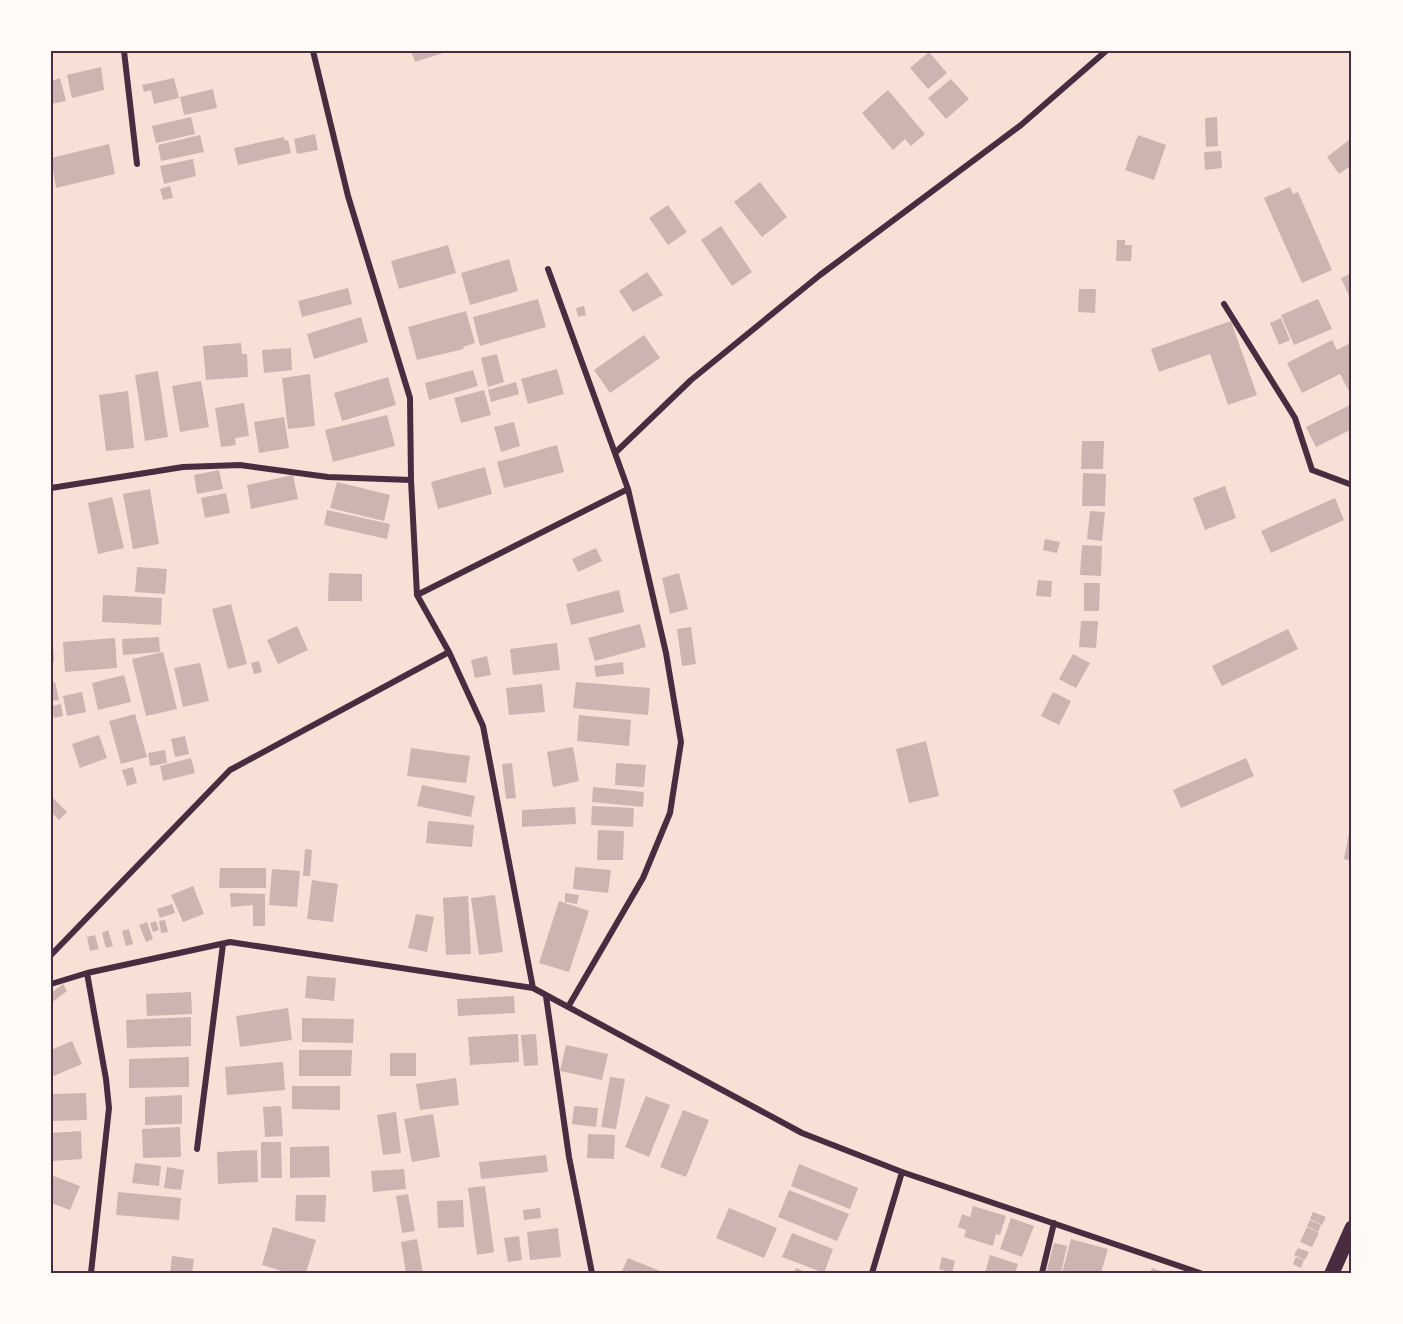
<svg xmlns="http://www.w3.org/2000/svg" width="1403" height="1324" viewBox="0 0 1403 1324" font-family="Inter,sans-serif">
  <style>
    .building { fill: #ccb4b1 }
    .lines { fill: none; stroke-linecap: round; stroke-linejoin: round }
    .minor { stroke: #4a2c40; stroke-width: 6 }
    .trunk { stroke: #4a2c40; stroke-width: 15 }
    .neatline { fill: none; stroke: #4a2c40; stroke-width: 2 }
  </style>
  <rect width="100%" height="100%" fill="#f7e1d7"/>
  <path class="building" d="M411 51H443V53L415 62Z
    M929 52 947 73 928 89 910 68Z
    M101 67 104 90 72 98 67 75Z
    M60 78 66 101 51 104V81Z
    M174 78 179 98 154 104 151 90 144 92 142 85Z
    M951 79 969 99 946 119 928 98Z
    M213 89 217 108 184 115 180 97Z
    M888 90 925 134 911 146 905 139 893 150 862 113Z
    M191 117 195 134 156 143 152 126Z
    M1217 117 1218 146 1206 147 1205 118Z
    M315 134 318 150 297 154 294 139Z
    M200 135 204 152 161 161 158 145Z
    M1138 135 1166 145 1154 180 1125 170Z
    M284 137 285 141 288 140 291 153 238 165 234 148Z
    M1349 140 1352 144V165L1339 174 1327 157Z
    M109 144 115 174 56 188 51 158Z
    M1221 151 1222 168 1205 170 1204 152Z
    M193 159 196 176 164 184 160 166Z
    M760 182 787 217 762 237 734 202Z
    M170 186 173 198 163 200 160 189Z
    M1290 187 1293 194 1298 192 1332 270 1302 283 1264 198Z
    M668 205 687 232 668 245 649 218Z
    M721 226 752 272 732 286 701 240Z
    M1117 240H1125V245H1132L1131 261H1116Z
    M448 245 456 273 399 289 391 261Z
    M509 259 518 291 470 305 461 273Z
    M647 272 663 295 633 312 619 291Z
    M1352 273V294L1349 296 1341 278Z
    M348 288 352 304 302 317 298 301Z
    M1079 289H1096L1095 313 1078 312Z
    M538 299 546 327 480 346 473 317Z
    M1318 299 1332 329 1294 345 1281 315Z
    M584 306 586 315 578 317 576 308Z
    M466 311 475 343 463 347 464 349 417 360 408 327Z
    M361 317 368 342 314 359 307 334Z
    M1281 318 1290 340 1279 345 1270 323Z
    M1231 321 1257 395 1228 405 1210 354 1159 372 1151 349Z
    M644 335 660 358 610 393 594 370Z
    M1332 340 1337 350 1352 342V397L1340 374 1302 393 1287 363Z
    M241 343 242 354H247L248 377 206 380 203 346Z
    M291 348 292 370 264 373 262 350Z
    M497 354 504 382 488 387 481 358Z
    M557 369 564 394 528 404 521 379Z
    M473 370 478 386 429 400 425 383Z
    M158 371 168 437 145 441 135 375Z
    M310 374 315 426 288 429 282 378Z
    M388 377 396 405 342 421 334 393Z
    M201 381 209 427 180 432 172 386Z
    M516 382 519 394 491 402 488 390Z
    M484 390 491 415 461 423 454 398Z
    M128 391 134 448 106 451 99 395Z
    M244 403 249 436 235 438 236 445 221 447 215 408Z
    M1352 404V429L1316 447 1306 427Z
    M387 415 395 446 333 462 325 430Z
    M284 417 289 448 259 453 254 422Z
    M514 422 520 446 501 452 494 427Z
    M1082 441H1104L1103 469H1081Z
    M557 445 564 472 504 488 497 462Z
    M485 467 492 494 438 509 431 482Z
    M219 470 223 489 197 494 194 475Z
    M1083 473 1106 474 1105 506H1082Z
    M293 475 298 499 251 509 247 485Z
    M337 482 390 495 384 521 330 508Z
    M1225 486 1236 518 1205 530 1193 498Z
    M150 489 159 544 133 549 123 494Z
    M226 493 230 513 205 518 201 498Z
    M112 497 124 548 98 554 88 503Z
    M1335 498 1344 520 1271 553 1261 531Z
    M327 510 390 524 387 539 324 525Z
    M1090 511 1105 512 1102 541 1087 539Z
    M1045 539 1060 542 1057 553 1043 550Z
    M1082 545 1102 546 1101 576 1080 575Z
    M596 548 602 561 578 572 572 559Z
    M137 567 167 569 165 594 135 592Z
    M329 573 362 574V601H328Z
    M679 573 688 609 670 614 662 578Z
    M1038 580 1052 581 1051 597 1036 596Z
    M1084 583H1100L1099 611H1084Z
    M619 590 624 612 571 625 566 604Z
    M103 595 162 598 161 625 102 622Z
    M231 604 247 664 228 669 212 609Z
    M1081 621H1098L1096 648 1079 647Z
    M640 624 646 647 595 661 588 638Z
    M297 626 308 650 278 664 267 640Z
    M691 627 696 664 682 666 677 629Z
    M1288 629 1298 649 1222 686 1212 666Z
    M159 637 160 652 123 655 122 639Z
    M115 638 117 668 65 672 63 642Z
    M51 641H53L54 662H51Z
    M557 643 560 670 513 675 510 649Z
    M163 652 177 709 146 716 132 659Z
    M1073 654 1090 663 1076 688 1059 679Z
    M487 656 491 675 475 678 471 660Z
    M259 661 262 672 254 674 251 663Z
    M623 662 624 674 596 677 594 666Z
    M200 663 209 701 183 707 174 668Z
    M124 675 131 702 98 710 92 683Z
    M55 682 59 700 51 701V683Z
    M576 682 650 688 648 715 573 708Z
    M542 684 545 712 509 715 506 688Z
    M82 692 86 712 67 716 63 696Z
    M1053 692 1071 701 1059 725 1041 716Z
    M61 704 63 716 54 718 51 706Z
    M135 714 147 757 121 764 109 721Z
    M579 715 631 720 629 746 577 741Z
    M99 735 107 758 80 768 72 744Z
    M185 736 189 754 175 757 171 739Z
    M926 741 939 796 909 803 896 749Z
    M573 747 579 781 553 787 547 752Z
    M411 748 470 756 466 783 407 776Z
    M165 750 167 763 150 766 148 753Z
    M191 758 195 773 163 781 160 766Z
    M1246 758 1254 776 1181 808 1173 790Z
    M512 763 516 798 506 799 502 764Z
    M616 763 646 765 644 787 615 785Z
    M133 767 137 783 127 786 122 770Z
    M422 785 475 796 471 817 417 806Z
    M593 787 644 792 643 807 592 802Z
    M51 796 67 812 59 820 51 812Z
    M592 806 634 808 633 827 591 825Z
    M575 807 576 824 522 827V810Z
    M428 821 474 825 472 847 426 843Z
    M1351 823H1352V861L1344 859Z
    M598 830 624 831 623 860H597Z
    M305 849 312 850 310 876H303Z
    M575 867 611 870 608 893 573 889Z
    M220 868H266V888H219Z
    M272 869 300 871 297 907 269 905Z
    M312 880 338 884 333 922 307 919Z
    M193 886 204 914 183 922 171 895Z
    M230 893 265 894V926H253V905L231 907Z
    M565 893 579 895 577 904 565 902Z
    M495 895 503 952 479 955 471 898Z
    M468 896 471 954 446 955 443 898Z
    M559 901 589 911 569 972 539 963Z
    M172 904 175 913 160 918 157 909Z
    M416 914 434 917 427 952 408 948Z
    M165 920 168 932 161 933 159 921Z
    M156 921 159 930 153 932 150 923Z
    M147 922 153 939 146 942 139 925Z
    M129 929 133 944 126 946 122 931Z
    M108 930 113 946 106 948 102 933Z
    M95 935 99 949 90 951 87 937Z
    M307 976 336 978 334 1001 305 998Z
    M63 984 67 991 51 1003V993Z
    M191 992 192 1014 147 1016 146 994Z
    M514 996 515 1013 458 1016 457 999Z
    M288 1008 292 1040 240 1047 236 1016Z
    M191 1017V1046L127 1048 126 1020Z
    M302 1018 354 1019 353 1043 302 1042Z
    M518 1034 519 1062 470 1065 468 1037Z
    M536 1034 538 1065 524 1066 521 1035Z
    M72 1041 82 1064 51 1077V1050Z
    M566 1045 608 1054 602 1080 560 1071Z
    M299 1050H352L351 1076H299Z
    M390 1053H416V1076H390Z
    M189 1057V1087L129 1088V1059Z
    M283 1062 285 1090 227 1095 225 1067Z
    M610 1077 625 1079 616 1129 601 1127Z
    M456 1078 459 1105 420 1110 416 1084Z
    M292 1086H340V1110L292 1109Z
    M86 1093 87 1120 51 1121V1094Z
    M182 1095V1124L145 1125V1097Z
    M646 1096 670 1105 649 1157 625 1147Z
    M281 1106 283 1136 265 1137 263 1107Z
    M574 1106 598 1108 596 1127 572 1124Z
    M683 1110 709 1120 686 1177 660 1167Z
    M396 1112 401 1153 383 1155 377 1115Z
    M433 1114 440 1157 412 1162 404 1119Z
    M180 1127 181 1157 143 1158 142 1129Z
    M81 1131 82 1159 51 1161V1133Z
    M588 1134 615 1135 614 1159 587 1158Z
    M261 1142H281L282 1178H261Z
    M329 1146 330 1177 290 1178V1147Z
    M257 1150 258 1182 218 1184 217 1152Z
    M546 1155 548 1172 481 1179 479 1162Z
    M135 1163 161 1166 159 1186 132 1183Z
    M799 1164 858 1188 850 1209 791 1186Z
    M167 1167 184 1170 181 1190 164 1188Z
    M404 1169 406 1189 373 1192 371 1171Z
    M51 1175 80 1186 70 1210 51 1203Z
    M485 1186 494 1252 477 1255 468 1188Z
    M789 1190 849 1214 837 1241 778 1217Z
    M118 1192 181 1198 179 1220 116 1215Z
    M408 1194 415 1231 402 1233 396 1196Z
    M296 1195H326L325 1222 295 1221Z
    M463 1200 464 1227 438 1228 437 1201Z
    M973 1206 1006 1216 1000 1235 996 1234 993 1246 964 1237 966 1230 958 1227 962 1214 970 1217Z
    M540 1208 541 1218 524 1220 523 1210Z
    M729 1208 777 1228 764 1258 716 1238Z
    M1313 1212 1326 1217 1322 1225 1310 1219Z
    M1011 1218 1034 1226 1022 1257 1000 1249Z
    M1310 1220 1321 1225 1318 1232 1307 1226Z
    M273 1227 316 1240 306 1273H289L262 1265Z
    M1307 1227 1319 1233 1312 1247 1300 1242Z
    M558 1228 561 1257 530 1260 527 1232Z
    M792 1233 833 1249 824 1273 782 1257Z
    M519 1236 522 1260 508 1262 504 1238Z
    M417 1239 423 1273H406L401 1242Z
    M1071 1239 1108 1249 1101 1273H1062Z
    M1054 1243 1067 1246 1061 1273H1046Z
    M1298 1248 1309 1252 1305 1260 1294 1255Z
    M990 1255 1018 1264 1015 1273H985Z
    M172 1256 194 1259 192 1273H170Z
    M942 1257 955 1261 952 1273 939 1269Z
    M1296 1257 1304 1260 1301 1268 1293 1264Z
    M628 1258 665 1273H621Z
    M796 1268 807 1273H794Z
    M1152 1268 1166 1273H1150Z"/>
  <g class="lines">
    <path class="minor" d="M124 51 137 164
      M313 51 348 196 410 398 411 480 417 595 449 652 483 726 533 988
      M548 269 628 489 666 653 681 742 670 813 643 878 568 1007
      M1224 304 1295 418 1312 470 1352 485
      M615 453 691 380 820 275 1021 125 1106 51
      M51 488 183 467 240 465 328 477 411 480
      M417 595 628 489
      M51 955 230 770 449 652
      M87 973 106 1079 109 1108 91 1273
      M51 984 87 973 230 942 533 988 802 1133 902 1172 1200 1273
      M546 996 569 1157 592 1273
      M197 1149 223 944
      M872 1273 902 1172
      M1042 1273 1054 1223"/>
    <path class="trunk" d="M1332 1273 1352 1228"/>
  </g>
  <rect width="1403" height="1324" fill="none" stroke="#fffaf5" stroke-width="105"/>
  <rect x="52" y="52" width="1298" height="1220" class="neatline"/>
</svg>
